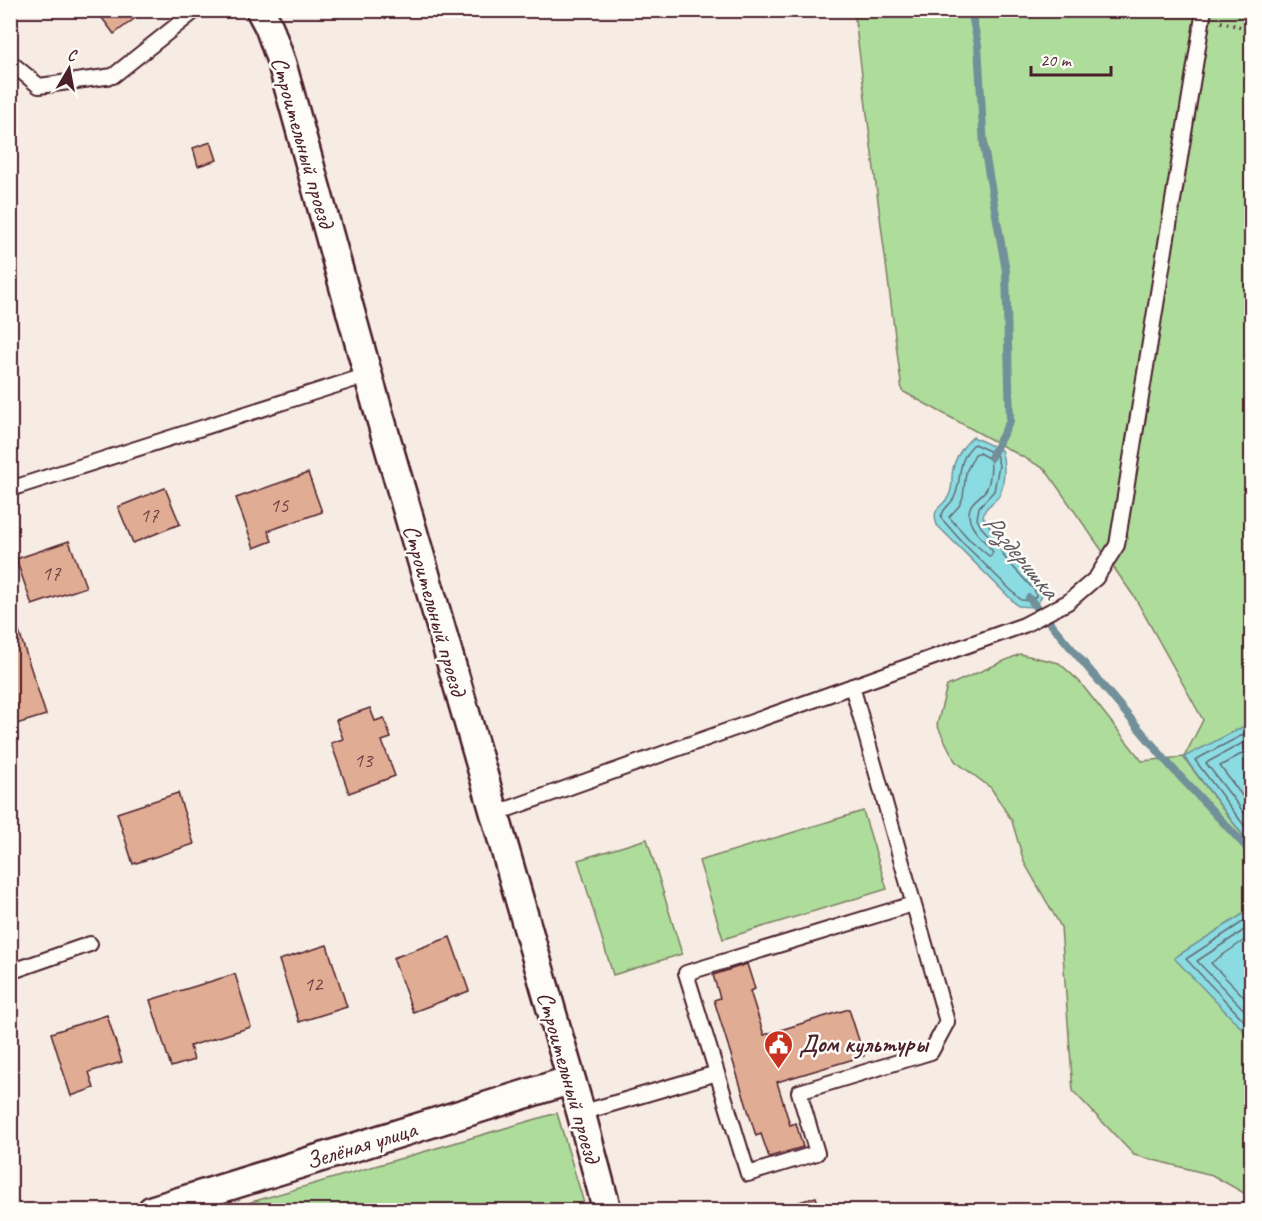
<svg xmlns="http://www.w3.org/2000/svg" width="1262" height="1221" viewBox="0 0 1262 1221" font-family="Caveat,sans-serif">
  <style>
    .green { fill: #addc9b; stroke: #7c7e63; stroke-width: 1.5 }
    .water { fill: #8bdce2; stroke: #719099; stroke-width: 1.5 }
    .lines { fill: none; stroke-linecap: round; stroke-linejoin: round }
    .shore { stroke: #646b74; stroke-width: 1.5 }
    .stream { stroke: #719099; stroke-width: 8 }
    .building { fill: #e0ac93; stroke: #4a1f2b; stroke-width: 1.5 }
    .service-casing { stroke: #4a1f2b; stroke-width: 18 }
    .minor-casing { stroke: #4a1f2b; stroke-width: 32 }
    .path { stroke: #4a1f2b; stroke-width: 4; stroke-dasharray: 1.5 4.5; stroke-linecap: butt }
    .service { stroke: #fdfcf7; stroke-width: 14 }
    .minor { stroke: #fdfcf7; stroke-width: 27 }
    .labels { text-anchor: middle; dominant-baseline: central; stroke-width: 5; stroke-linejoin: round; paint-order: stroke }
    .number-label { font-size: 21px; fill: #704245 }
    .street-label { font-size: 24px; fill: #4a1f2b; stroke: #fdfcf7 }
    .poi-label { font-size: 24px; font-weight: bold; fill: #4a1f2b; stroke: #fdfcf7; text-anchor: start }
    .water-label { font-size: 26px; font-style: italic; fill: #5e5862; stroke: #fdfcf7 }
  </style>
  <rect width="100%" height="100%" fill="#f7ece3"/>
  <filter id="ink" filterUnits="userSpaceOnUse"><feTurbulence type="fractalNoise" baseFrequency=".0167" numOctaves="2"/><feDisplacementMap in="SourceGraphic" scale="12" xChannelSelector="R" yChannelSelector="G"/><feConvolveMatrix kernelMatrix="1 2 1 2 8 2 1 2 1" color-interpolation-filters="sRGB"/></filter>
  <g filter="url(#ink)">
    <path class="green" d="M854 11H1251V723L1184 758 1251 846V909L1175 958 1251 1038V1197L1212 1175 1134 1155 1073 1091 1061 927 1024 862 1012 821 991 788 955 761 937 725 947 686 1020 654 1059 663 1079 681 1142 761 1184 757 1203 720 1135 598 1045 469 902 391Z
      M863 811 887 889 723 939 699 861Z
      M647 839 682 954 613 975 578 860Z
      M557 1113 586 1210H224Z"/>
    <path class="water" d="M973 437 1001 450C1005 462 1005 481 1000 494 995 504 984 505 983 517L1010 555 1042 589C1042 598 1040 602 1033 607L1018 606 937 525C930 505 945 508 950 493 953 485 951 477 953 469 955 458 964 444 973 437Z
      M1251 723V846L1184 757Z
      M1251 909V1038L1174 958Z"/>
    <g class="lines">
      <path class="shore" d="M974 444 996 454 999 465 994 491 979 507 977 519 981 527 997 544 1006 559 1035 591 1036 596 1031 601 1021 600 963 543 941 518C942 508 950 506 954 498 963 480 955 462 974 444Z
        M979 453 990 459C992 466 990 481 987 488 980 500 965 501 970 521 974 534 986 541 993 552L990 557 968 538 949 517 959 506 963 497 966 472 975 454Z
        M1252 730 1195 760 1252 836
        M1252 738 1206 763 1252 823
        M1252 748 1220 766 1252 809
        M1252 916 1186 959 1252 1029
        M1252 925 1197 961 1252 1018
        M1252 935 1211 963 1252 1005"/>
      <path class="stream" d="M971 10 978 45 984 147 1006 271 1010 421 991 457
        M1029 598 1173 769 1252 853"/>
    </g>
    <path class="building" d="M96 10H146L114 34Z
      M211 142 217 160 198 166 193 148Z
      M308 473 322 512 268 531 272 541 254 548 236 498Z
      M165 488 180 524 133 543 118 507Z
      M69 541 86 587 32 605 16 559Z
      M10 604 46 715 10 726Z
      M370 708 375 721 384 718 391 738 382 741 395 776 349 793 331 743 343 739 336 720Z
      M178 793 194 844 133 864 117 813Z
      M450 937 469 991 413 1012 393 958Z
      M327 945 347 1007 299 1022 279 960Z
      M747 964 755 989 750 991 764 1035 849 1009 864 1056 777 1082 790 1125 796 1123 803 1147 769 1157 761 1134 756 1136 714 1000 720 998 713 975Z
      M235 974 251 1027 190 1046 194 1060 171 1067 150 1000Z
      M107 1015 122 1062 89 1072 94 1088 71 1096 51 1033Z
      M816 1197 820 1210H791L789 1205Z"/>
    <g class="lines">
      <defs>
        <path id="service" d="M10 62 39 86 113 76 196 10
          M10 489 368 375
          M494 814 1024 625 1068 602 1096 578 1117 545 1204 10
          M10 972 90 944
          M717 1073 686 973 913 904
          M581 1113 717 1073 748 1174 817 1153 799 1092 931 1052 947 1022 852 686"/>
        <path id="minor" d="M260 10 269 27 282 64 368 375 581 1113 607 1210
          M152 1210 571 1080"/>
      </defs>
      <use href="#service" class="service-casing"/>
      <use href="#minor" class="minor-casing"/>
      <path class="path" d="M1221 22 1252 30"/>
      <use href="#service" class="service"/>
      <use href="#minor" class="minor"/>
    </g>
  </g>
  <defs>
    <symbol id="civic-pin" viewBox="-11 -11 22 30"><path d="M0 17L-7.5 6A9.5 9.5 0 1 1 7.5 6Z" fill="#c8321e" stroke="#fdfcf7"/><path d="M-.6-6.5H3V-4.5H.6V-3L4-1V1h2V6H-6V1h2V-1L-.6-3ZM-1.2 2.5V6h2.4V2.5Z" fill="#fff"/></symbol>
  </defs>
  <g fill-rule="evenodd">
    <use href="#civic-pin" x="762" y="1028" width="33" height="45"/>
  </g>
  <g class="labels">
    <g class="number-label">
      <text x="279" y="505">15</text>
      <text x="149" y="515">17</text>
      <text x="51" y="573">17</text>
      <text x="363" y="760">13</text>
      <text x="313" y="984">12</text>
    </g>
    <g class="street-label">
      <text transform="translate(303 142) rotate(74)">Строительный проезд</text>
      <text transform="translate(435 610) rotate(74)">Строительный проезд</text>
      <text transform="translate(569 1077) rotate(74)">Строительный проезд</text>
      <text transform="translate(361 1145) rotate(-17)">Зелёная улица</text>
    </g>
    <g class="poi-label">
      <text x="799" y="1044">Дом культуры</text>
    </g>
    <g class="water-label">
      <text transform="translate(1021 556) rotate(50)">Раздеришка</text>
    </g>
  </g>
  <rect width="1262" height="1221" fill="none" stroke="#fdfcf7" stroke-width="36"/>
  <rect x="18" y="18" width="1226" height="1185" fill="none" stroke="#4a1f2b" stroke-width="2" filter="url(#ink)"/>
  <g transform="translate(69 69) rotate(10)" stroke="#fdfcf7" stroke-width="4.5" paint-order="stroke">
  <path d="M0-4.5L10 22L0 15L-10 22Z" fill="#4a1f2b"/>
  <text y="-9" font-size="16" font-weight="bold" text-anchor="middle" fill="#4a1f2b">С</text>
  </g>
  <path d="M1031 66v9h80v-9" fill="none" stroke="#4a1f2b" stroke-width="3"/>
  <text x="1040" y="66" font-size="18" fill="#4a1f2b" stroke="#fdfcf7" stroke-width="4.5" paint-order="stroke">20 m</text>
</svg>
